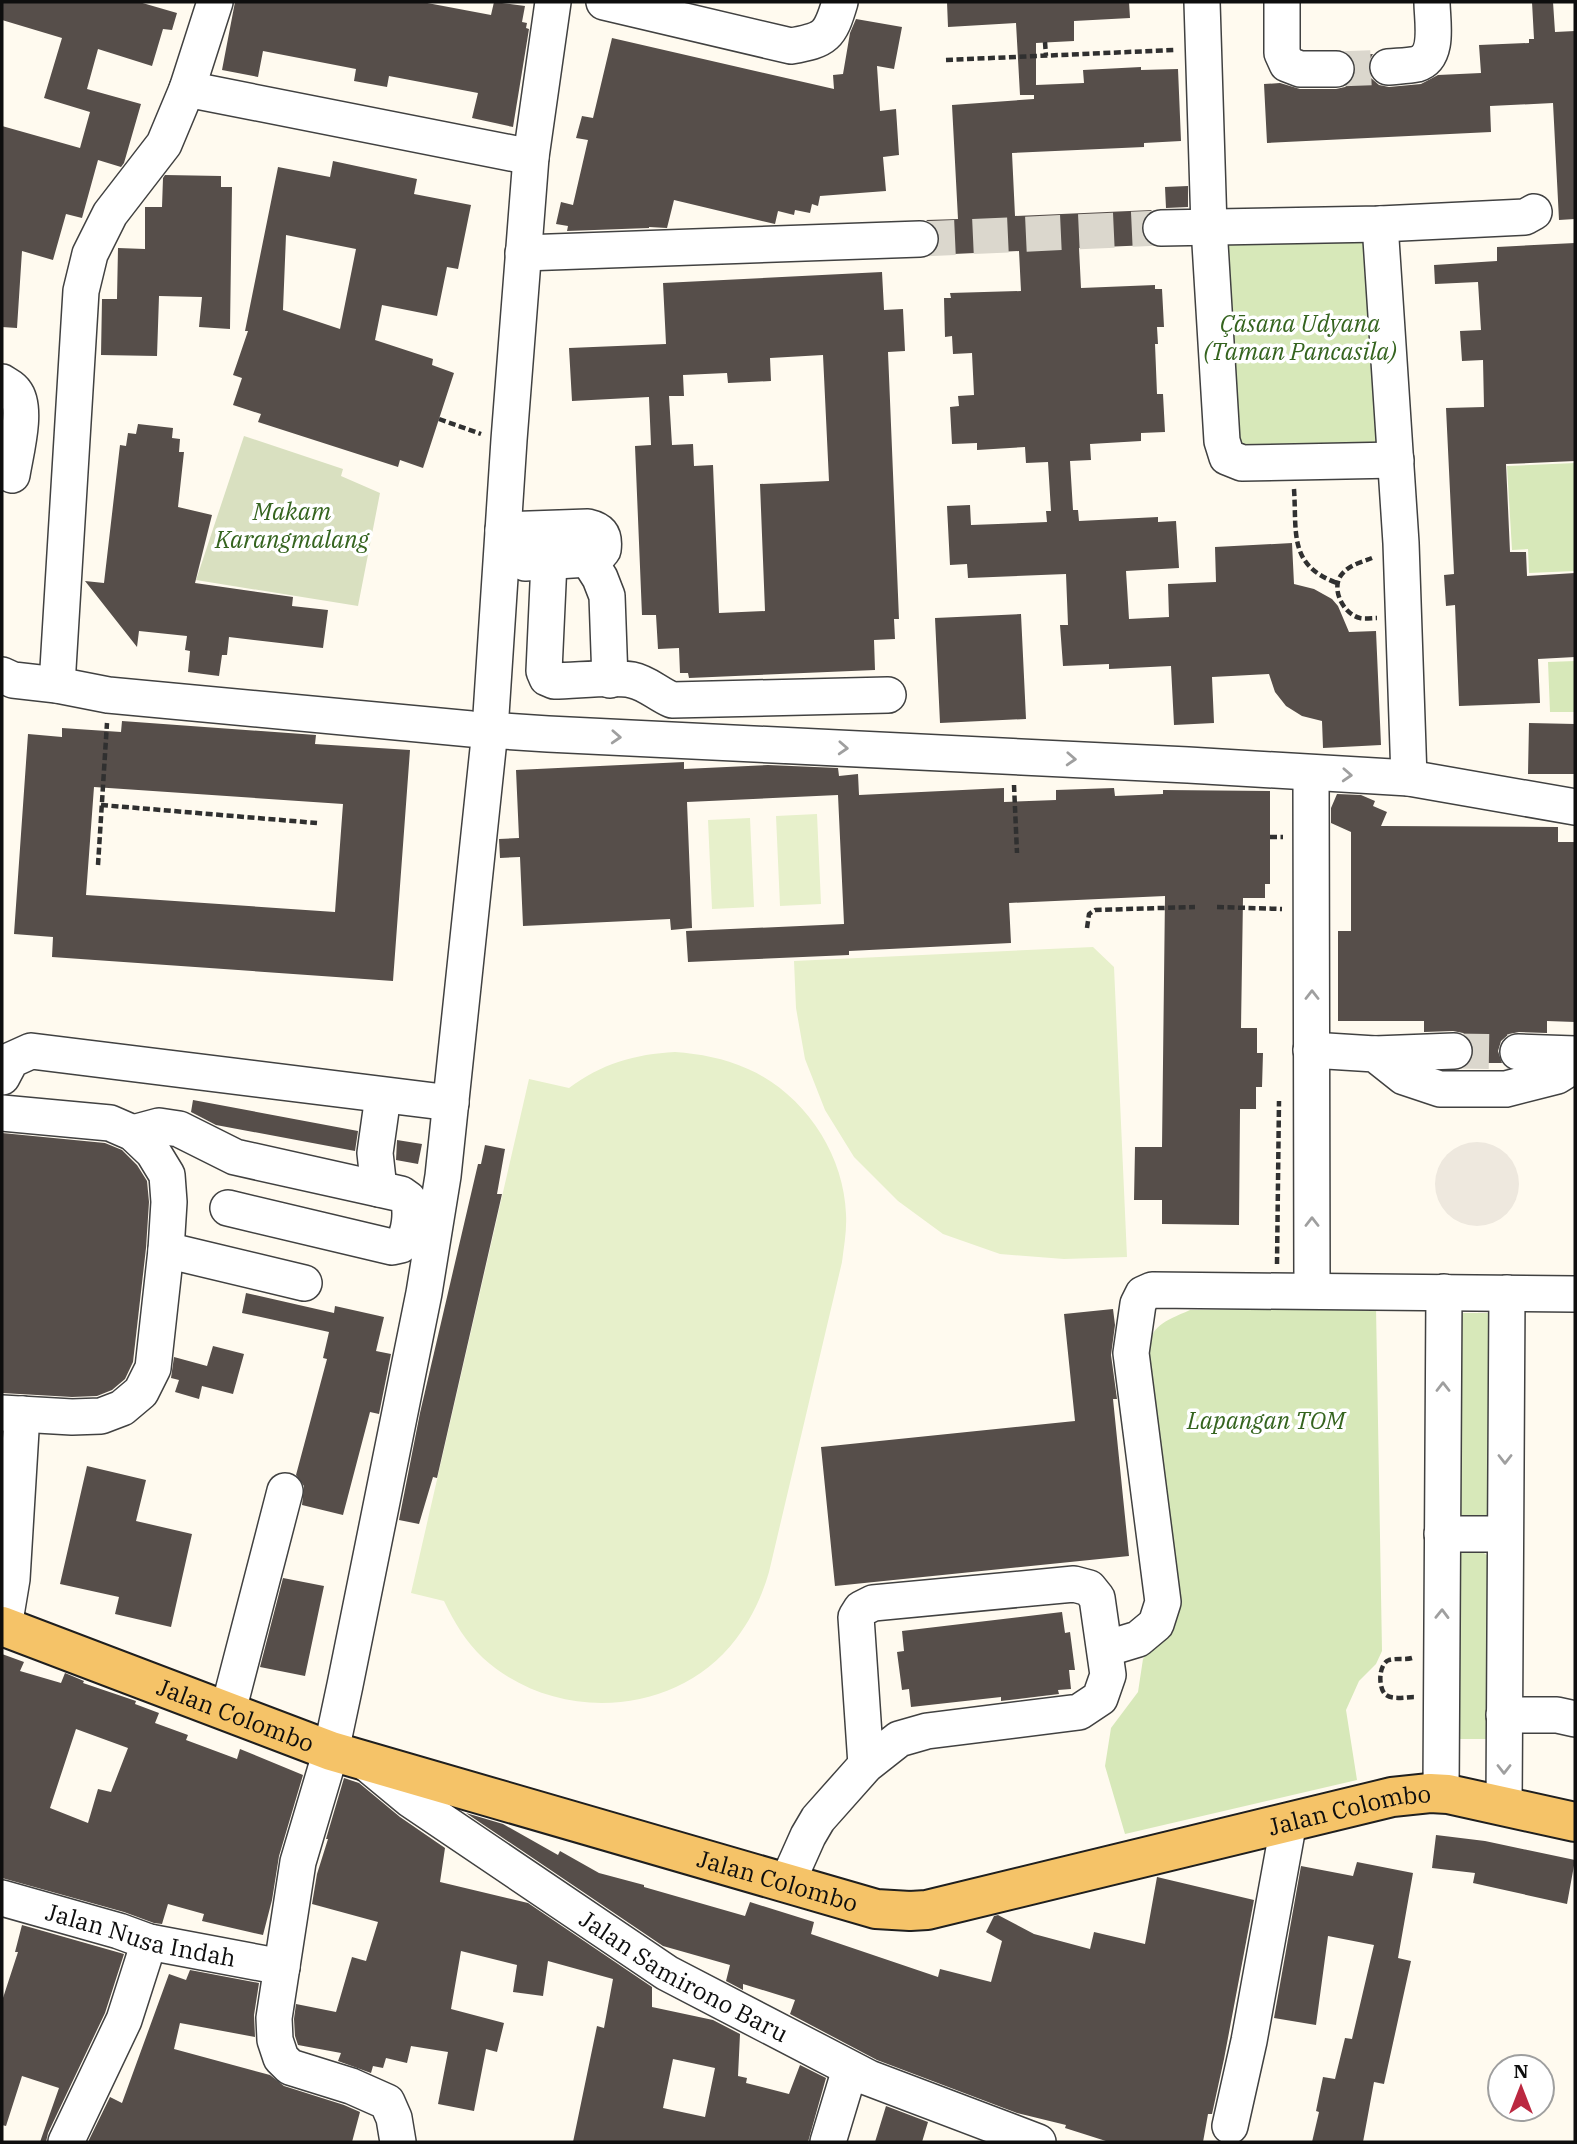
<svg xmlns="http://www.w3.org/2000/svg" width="1577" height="2144" viewBox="0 0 1577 2144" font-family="'IBM Plex Serif',serif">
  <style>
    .green { fill: #d7e8b9 }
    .cemetery { fill: #d9e0c0 }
    .pitch { fill: #e7f0cb }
    .plaza { fill: #eee8de }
    .building { fill: #564e4a; fill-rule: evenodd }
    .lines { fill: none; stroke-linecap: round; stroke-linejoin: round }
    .minor-tunnel { stroke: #dbd7cd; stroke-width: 35; stroke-dasharray: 35 18; stroke-linecap: butt }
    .minor-casing { stroke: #414141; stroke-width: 38 }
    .major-casing { stroke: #1f1f1f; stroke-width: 42 }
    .path { stroke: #303030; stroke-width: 4.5; stroke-dasharray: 7 3.5; stroke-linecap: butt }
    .minor { stroke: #fff; stroke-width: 35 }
    .major { stroke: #f5c368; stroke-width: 38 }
    .oneway { stroke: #9f9f9f }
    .labels { text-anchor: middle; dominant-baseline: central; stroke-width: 7; stroke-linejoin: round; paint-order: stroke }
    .park-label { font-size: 24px; font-style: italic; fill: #35641f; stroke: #fff }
    .street-label { font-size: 24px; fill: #0e0e0e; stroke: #fff }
  </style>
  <rect width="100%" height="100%" fill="#fffaef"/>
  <path class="green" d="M1371 231 1381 445 1235 447 1218 239Z
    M1575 463V571L1529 573 1528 549 1512 550 1507 466Z
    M1575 661V712H1550L1548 662Z
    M1376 1307 1382 1651 1376 1664 1359 1681 1346 1710 1357 1780 1125 1834 1105 1766 1111 1728 1138 1692 1143 1659 1154 1643 1170 1631 1177 1620 1179 1603 1144 1354C1153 1324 1163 1322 1190 1310Z
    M1461 1313H1490L1488 1518H1459Z
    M1464 1550 1481 1551 1488 1556 1486 1739H1456L1458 1556Z"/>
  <path class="cemetery" d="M244 436 343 469 341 476 380 493 358 606 196 580Z"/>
  <path class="pitch" d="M817 814 821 904 780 906 776 816Z
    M750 818 754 907 712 909 708 820Z
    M1093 947 1114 967 1127 1257 1064 1259 1000 1254 943 1234 898 1201 854 1157 825 1110 805 1059 796 1008 794 961Z
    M675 1052C700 1054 724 1058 748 1069 803 1093 844 1153 846 1214 847 1230 844 1246 842 1262L769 1572C762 1596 752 1618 736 1639 677 1717 555 1724 483 1658 466 1642 454 1622 444 1601L411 1593 529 1079 569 1088C601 1064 635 1054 675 1052Z"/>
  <path class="plaza" d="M1435 1184a42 42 0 1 1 84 0a42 42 0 1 1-84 0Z"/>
  <path class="building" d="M2 2H139L177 13 172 30 163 29 152 66 98 49 87 89 141 104 124 163 121 167 98 160 82 218 66 214 53 260 22 251 17 328 2 327V126L80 148 90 112 44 98 62 38 2 20Z
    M235 2H422L491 15 494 2 525 6 522 22 527 23 526 28 529 29 513 127 472 118 478 93 389 76 387 87 354 81 356 69 263 51 258 77 222 70Z
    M947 2H1129L1130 18 1074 21V41L1036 43V85L1084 83 1083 70 1141 67V70L1178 69 1181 141 1144 143V147L1012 153 1015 216 1152 210 1144 218 1141 228 1143 238 1150 245 1079 248 1081 288 1155 285V289H1162L1164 327H1157L1158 344H1155L1157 394H1163L1165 432 1141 433V441L1090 444 1091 460 1070 461 1073 510H1078L1079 521 1158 517V522L1176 521 1179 568 1126 571 1129 619 1169 617 1168 584 1216 582 1215 547 1292 543 1294 584 1314 589 1332 599 1338 606 1349 632 1376 631 1381 745 1323 748 1322 721 1302 716 1286 706 1275 692 1269 674 1212 677 1214 723 1174 725 1171 666 1109 669V664L1063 666 1060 625H1068L1066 574 968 578 967 564 950 565 947 506 970 505 971 525 1047 522 1046 511H1051L1048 462 1026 463 1025 447 977 450V443L952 444 950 407 959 406 958 396 974 395 972 353 953 354 952 336 945 337 944 298H951L950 293 1021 291 1019 251 932 255 938 248 940 238 937 228 926 220 958 219 952 105 1034 99V95H1020L1016 23 948 27Z
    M1532 2H1553L1555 32 1575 31V219L1559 220 1553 103 1490 106 1491 132 1267 143 1264 84 1280 83 1300 89H1336L1345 87 1353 80 1356 70 1354 60 1350 55 1373 54 1370 59 1368 68 1371 78 1379 85 1389 87 1421 84 1438 75 1481 73 1479 45 1529 43V39H1534Z
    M856 19 902 27 894 69 877 66 880 111 896 109 899 155 883 157 886 191 820 196 818 206 812 204 810 213 795 210 794 215 778 211 775 224 674 200 667 228 649 227V228L567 231 568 226 556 224 561 202 573 205 588 140 576 138 582 116 593 118 612 38 834 89 833 75 843 74 850 33Z
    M333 161 417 179 414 194 471 205 458 269 447 267 437 316 382 305 375 340 433 359 432 365 454 373 423 468 400 460 398 467 258 422 261 414 233 405 242 378 233 375 248 331H245L278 167 330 177ZM286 235 356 249 340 329 283 310Z
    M165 175 221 176V187H232L230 329 199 327 202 297 159 296 157 356 101 355 102 299H117L118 248 145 249V207H162L163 178Z
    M1188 186V207L1166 208 1165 187Z
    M1575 243V461L1506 464 1510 552H1526L1527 576 1575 573V657L1538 659 1540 703 1459 706 1455 605 1446 606 1444 575 1454 574 1446 408 1484 407 1483 360 1462 361 1460 331 1481 330 1478 282 1435 284 1434 265 1497 261V247Z
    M882 272 884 310 903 309 905 351 888 352 899 619H894L895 639 874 640 875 670 689 678 688 673H680L679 648 658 649 656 615H642L635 446 651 445 649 397 572 401 569 348 666 344 663 283ZM823 355 829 481 760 484 765 611 719 613 713 465 694 466 693 444 672 445 669 396H684L683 375 727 373 728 383 771 381 770 358Z
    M138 424 173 428 172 438 180 439 179 452H184L178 507 212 515 195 583 293 597 292 606 328 610 323 648 229 637 227 655H222L219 676 188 672 190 651 185 650 187 636 139 631 137 647 85 581 104 583 120 445 126 446 128 433 136 434Z
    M1021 614 1026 719 940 723 935 618Z
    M122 721 316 735 315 744 410 750 393 981 52 957 53 937 14 934 28 734 62 737V728L121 732ZM94 787 343 804 335 912 86 895Z
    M1529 723 1575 724V774H1528Z
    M684 762V769L768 765 838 768 839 776 858 774 859 795 1004 788V802L1056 800V790L1114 788 1115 796 1163 794V790L1270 791V884H1265V898H1243L1241 1028H1257V1053H1263L1262 1087H1256V1109H1240L1239 1225 1162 1224V1200H1134L1135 1147H1162L1165 896 1009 903 1011 943 849 951V955L688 962 686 931 844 924 838 795 687 802 692 928 671 930 670 919 523 926 520 857 500 858 499 839 519 838 516 770Z
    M1337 794 1361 795 1375 801 1373 806 1387 812 1381 826 1558 827V842H1575V1022L1547 1021V1033L1519 1032 1509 1034 1501 1041 1498 1051 1502 1063H1469L1472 1060 1474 1050 1471 1040 1463 1033 1453 1031 1424 1032V1021H1338V931H1351V832L1331 823V808Z
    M193 1100 358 1131 355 1151 216 1125 191 1112Z
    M2 1133 105 1143 122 1150 137 1165 147 1181 149 1202 146 1248 133 1362 125 1379 112 1390 97 1396 72 1397 2 1393Z
    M397 1140 422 1144 418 1164 396 1160Z
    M485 1145 505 1149 497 1194H502L437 1478 433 1477 419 1524 399 1520 420 1413 478 1164H481Z
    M246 1293 334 1313 335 1306 384 1317 376 1351 391 1354 379 1414 370 1412 343 1515 302 1505 304 1486 296 1475 327 1359 323 1358 329 1332 242 1313Z
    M1113 1309 1115 1325 1111 1355 1117 1399H1113L1129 1556 835 1586 821 1447 1075 1421 1064 1314Z
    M213 1346 244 1354 233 1394 202 1386 199 1399 175 1392 179 1380 171 1378 174 1357 207 1366Z
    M87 1466 146 1480 136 1521 192 1534 171 1627 115 1614 119 1597 60 1584Z
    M283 1578 324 1586 305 1676 260 1667Z
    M1062 1612 1065 1633 1070 1632 1075 1670H1069L1071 1689 1058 1690 1059 1694 1001 1701V1697L911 1707 909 1689 902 1690 897 1652 904 1651 902 1631Z
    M2 1654 24 1662 20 1671 61 1683 65 1673 84 1681 83 1683 136 1701 135 1704 159 1713 155 1723 188 1735 186 1740 237 1759 240 1749 303 1775 279 1856 272 1900 263 1935 202 1921 204 1914 168 1904 162 1924 154 1923 124 1912 2 1878ZM76 1729 128 1748 111 1792 98 1789 88 1823 50 1808Z
    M344 1778 359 1783 400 1817 445 1848 440 1882 528 1903 652 1987V2007L713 2020 740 2034 738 2076 747 2078 746 2083 789 2094 800 2065 826 2078 808 2142H573L597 2026 604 2028 613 1979 548 1961 543 1996 513 1992 517 1965 461 1951 451 2009 504 2023 497 2052 486 2049 474 2111 438 2104 448 2052 411 2046 407 2063 386 2058 383 2068 373 2066 371 2073 338 2061 341 2053 298 2045 295 2036 294 2019 296 2004 336 2012 352 1957 366 1961 378 1922 312 1904 317 1874 328 1839H326ZM673 2059 715 2068 705 2117 663 2108Z
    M466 1813 503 1824 558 1855 560 1851 599 1873 644 1885V1887L745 1916 750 1902 814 1922 811 1934 938 1977 940 1969 991 1982 1002 1941 986 1932 994 1916 998 1915 1034 1934 1090 1949 1094 1932 1145 1944 1157 1877 1254 1900 1224 2059 1212 2114H1208L1203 2142H1109L1065 2128 1066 2125 1017 2113 877 2060 790 2014 795 2000 743 1984V1990L726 1981 730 1965 663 1946Z
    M1436 1835 1485 1841 1575 1860 1567 1904 1473 1883 1475 1873 1432 1868Z
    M1357 1862 1413 1873 1398 1958 1411 1961 1384 2084 1374 2082 1363 2142H1312L1319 2112 1316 2111 1323 2077 1335 2079 1345 2038 1352 2039 1374 1945 1328 1936 1316 2025 1274 2018 1301 1866 1353 1876Z
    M22 1925 124 1954 105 2013 48 2133 46 2142H40L59 2088 22 2076 6 2126 2 2125V2001L18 1952H15Z
    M190 1970 259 1983 254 2015 255 2037 180 2023 174 2049 270 2075 284 2086 344 2105 360 2112 352 2142H88L110 2097 122 2103 169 1974 186 1980Z
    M886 2106 928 2122 922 2142H875Z"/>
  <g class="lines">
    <path class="minor-tunnel" d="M1336 69 1388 67
      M920 239 1161 228
      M1454 1051 1518 1052"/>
    <defs>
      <g id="minor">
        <path d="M604 2 791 46C826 40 830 36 840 2"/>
        <path d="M1202 2 1209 227 1222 441 1227 457 1242 463 1396 460"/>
        <path d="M1282 2V53L1287 64 1300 69H1336"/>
        <path d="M1388 67C1398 66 1408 66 1417 64 1440 57 1432 21 1432 2"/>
        <path d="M187 89 531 157"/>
        <path d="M1380 224 1401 543 1409 778"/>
        <path d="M1161 228 1380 224 1525 217 1534 212"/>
        <path d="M523 253 920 239"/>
        <path d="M2 382C6 385 12 387 15 392 28 408 15 455 12 475"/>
        <path d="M503 530 588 527C601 530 605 536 603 550L597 557 588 559 525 563"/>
        <path d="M588 559 600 578 607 596 610 680"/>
        <path d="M549 562 544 671 547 678 554 681C576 681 612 676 632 680 647 683 658 694 672 700L888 695"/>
        <path d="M2 675 13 680 57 685 108 695 471 729 548 734 1188 765 1409 778 1575 807"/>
        <path d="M57 685 81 291 90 254 110 214 164 144 187 89 215 2"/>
        <path d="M1311 773 1312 1290"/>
        <path d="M1311 1050 1375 1054 1404 1077 1440 1089H1506L1557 1076 1575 1065"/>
        <path d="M1518 1052 1575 1054"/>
        <path d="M1375 1054 1454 1051"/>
        <path d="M2 1077 11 1060 31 1051 451 1103"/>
        <path d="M2 1113 110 1123 133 1133 153 1152 167 1175 169 1202 166 1250 153 1368 141 1392 122 1408 101 1416 72 1417 2 1413"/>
        <path d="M133 1133 159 1126 179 1129 235 1157 401 1194 408 1199C412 1212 410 1234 401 1245L392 1247 228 1208"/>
        <path d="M379 1189 375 1153 383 1096"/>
        <path d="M166 1250 304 1283"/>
        <path d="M1442 1534H1505"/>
        <path d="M4 1627 12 1579 22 1414"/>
        <path d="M1105 1649 1138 1639 1156 1624 1163 1602 1131 1353 1138 1304 1143 1294 1152 1290 1575 1294"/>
        <path d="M228 1711 285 1491"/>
        <path d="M1504 1715H1557L1575 1719"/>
        <path id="s1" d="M365 1762 411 1800 667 1973 869 2078 1038 2142"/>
        <path d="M1441 1793 1444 1292"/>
        <path d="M1504 1806 1507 1293"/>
        <path d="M787 1883 808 1836 818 1819 866 1765 856 1617 861 1609 873 1603 1074 1584 1089 1588 1097 1598 1108 1675 1100 1698 1079 1712 927 1731 899 1739 866 1765"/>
        <path id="s2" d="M2 1898 119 1931 149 1942 282 1967"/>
        <path d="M1230 2126 1249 2041 1289 1821"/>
        <path d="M66 2142 124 2020 149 1942"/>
        <path d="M398 2142 394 2118 387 2102 351 2086 290 2067 281 2058 275 2040 274 2018 298 1862 331 1751 345 1685 424 1293 443 1176 490 730 509 440 531 157 553 2"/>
        <path d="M828 2142 850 2069"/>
      </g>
      <g id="major">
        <path id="s3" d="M2 1626 331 1751 876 1909 910 1911 927 1910 1392 1797 1430 1793 1448 1794 1575 1822"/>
      </g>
    </defs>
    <use href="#minor" class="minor-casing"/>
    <use href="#major" class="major-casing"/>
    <path class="path" d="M1045 42 1046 56
      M946 60 1174 50
      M439 419 481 434
      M1294 489C1297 533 1288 565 1337 583
      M1372 558C1362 562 1349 565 1342 574 1330 588 1343 614 1360 618 1365 619 1372 618 1377 618
      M1014 785 1017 853
      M101 805 317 823
      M1270 837H1283
      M98 865 107 723
      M1217 907 1282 909
      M1087 928 1089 914 1095 910 1195 907
      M1277 1264 1279 1101
      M1412 1658C1405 1660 1396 1658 1389 1660 1378 1664 1378 1689 1386 1695 1393 1700 1406 1697 1414 1697"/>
    <use href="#minor" class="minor"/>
    <use href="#major" class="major"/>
  </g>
  <defs><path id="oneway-chevron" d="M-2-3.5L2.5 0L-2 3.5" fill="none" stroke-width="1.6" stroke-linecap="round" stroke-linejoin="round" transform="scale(1.75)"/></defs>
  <g class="oneway">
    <use href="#oneway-chevron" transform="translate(616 737) rotate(3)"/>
    <use href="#oneway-chevron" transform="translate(843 748) rotate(3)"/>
    <use href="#oneway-chevron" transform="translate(1071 759) rotate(3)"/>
    <use href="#oneway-chevron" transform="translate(1347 775) rotate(3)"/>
    <use href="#oneway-chevron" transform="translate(1312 995) rotate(-90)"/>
    <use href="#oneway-chevron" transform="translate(1312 1222) rotate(-90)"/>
    <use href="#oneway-chevron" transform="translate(1443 1387) rotate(-90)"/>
    <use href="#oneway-chevron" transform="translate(1505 1459) rotate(90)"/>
    <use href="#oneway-chevron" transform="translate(1442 1614) rotate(-89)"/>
    <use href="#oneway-chevron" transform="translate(1504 1769) rotate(90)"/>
  </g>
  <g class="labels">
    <g class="park-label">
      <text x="1300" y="323">Çāsana Udyana<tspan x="1300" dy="28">(Taman Pancasila)</tspan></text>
      <text x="292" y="511">Makam<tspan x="292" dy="28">Karangmalang</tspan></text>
      <text x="1266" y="1420">Lapangan TOM</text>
    </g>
    <g class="street-label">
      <text stroke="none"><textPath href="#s3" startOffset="250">Jalan Colombo</textPath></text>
      <text stroke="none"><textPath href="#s3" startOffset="1405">Jalan Colombo</textPath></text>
      <text stroke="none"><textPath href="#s3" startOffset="817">Jalan Colombo</textPath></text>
      <text stroke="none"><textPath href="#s2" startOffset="144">Jalan Nusa Indah</textPath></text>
      <text stroke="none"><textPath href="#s1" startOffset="385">Jalan Samirono Baru</textPath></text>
    </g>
  </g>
  <rect width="1577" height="2144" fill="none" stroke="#0e0e0e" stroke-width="7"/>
  <g transform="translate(1521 2088)"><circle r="33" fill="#ffffff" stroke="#9f9f9f" stroke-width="2"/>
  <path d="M0-5L12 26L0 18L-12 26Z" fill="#bb2840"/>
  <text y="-10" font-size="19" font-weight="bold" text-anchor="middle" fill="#0e0e0e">N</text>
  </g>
</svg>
